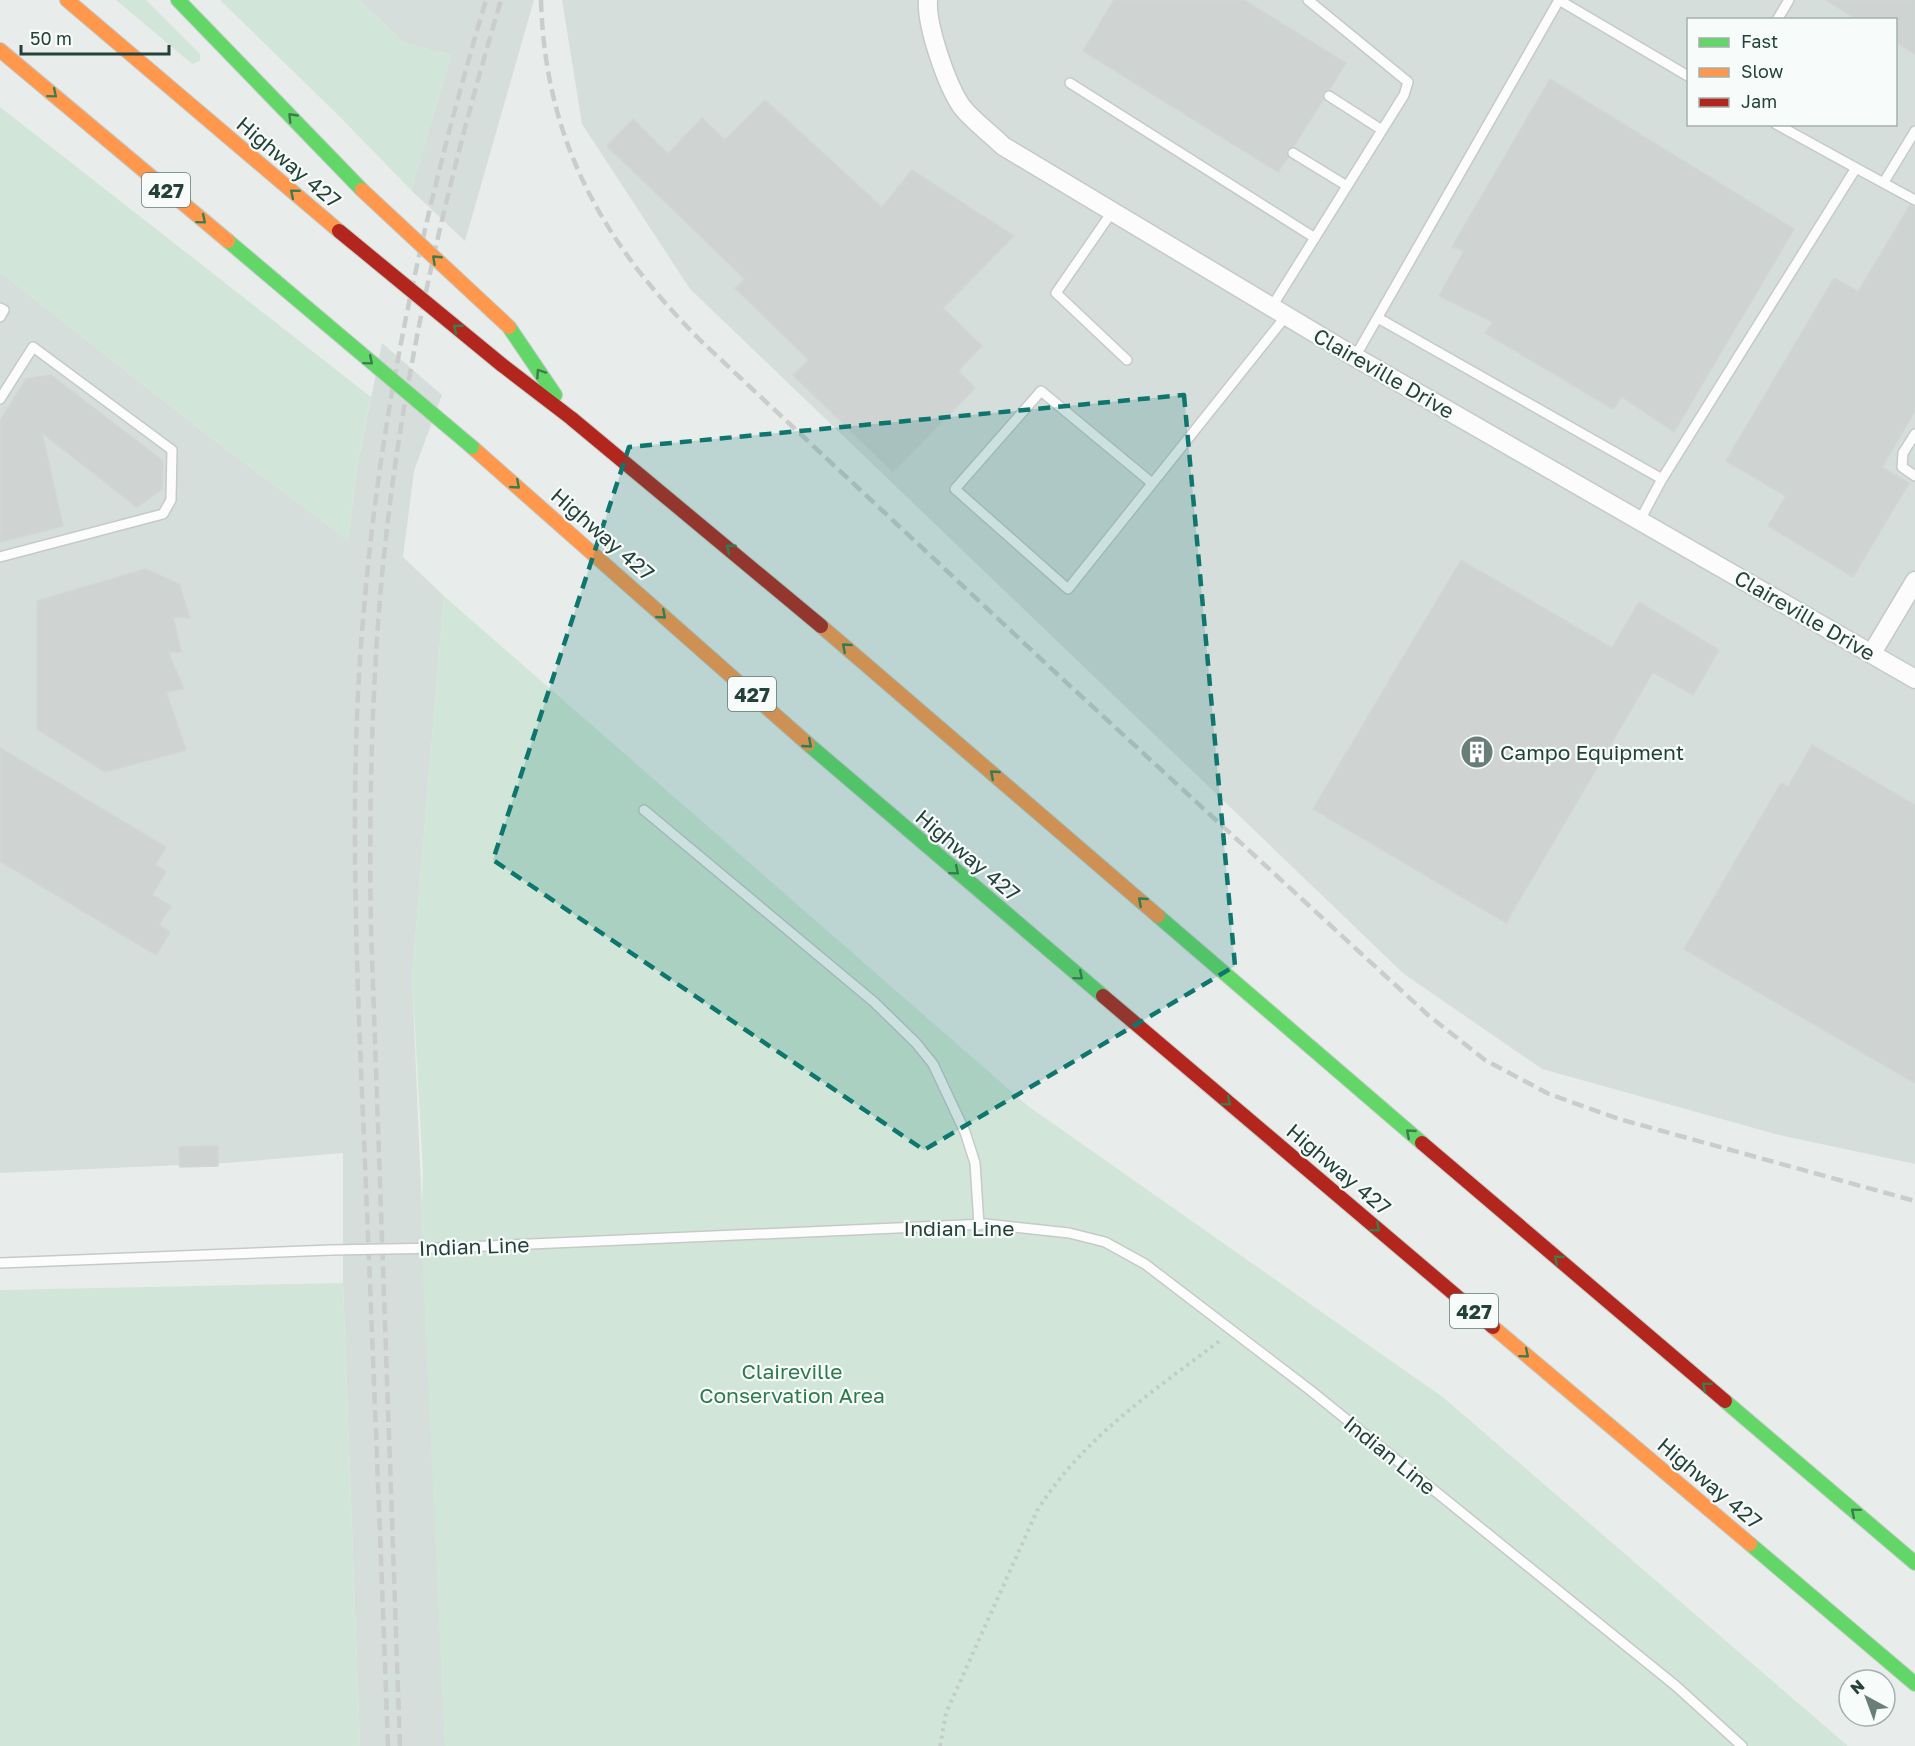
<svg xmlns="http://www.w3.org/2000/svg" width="1915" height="1746" viewBox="0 0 1915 1746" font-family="'Golos Text',sans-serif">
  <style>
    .built { fill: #d6dedb; fill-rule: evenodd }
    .green { fill: #d1e6d8 }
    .building { fill: #cfd4d2; stroke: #d1d6d4; stroke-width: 1.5 }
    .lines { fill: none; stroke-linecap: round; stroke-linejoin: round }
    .lane-casing { stroke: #c5cac8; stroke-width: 12 }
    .street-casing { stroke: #c5cac8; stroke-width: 21 }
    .fast-casing { stroke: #c3ccc9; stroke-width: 16 }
    .slow-casing { stroke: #c3ccc9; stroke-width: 16 }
    .jam-casing { stroke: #c3ccc9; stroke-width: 16 }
    .path { stroke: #c3ccca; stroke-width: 4; stroke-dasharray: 3 4.5; stroke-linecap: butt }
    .lane { stroke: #fcfcfc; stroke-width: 9 }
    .street { stroke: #fcfcfc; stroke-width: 18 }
    .fast { stroke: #63d668; stroke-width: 14 }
    .slow { stroke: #ff974d; stroke-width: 14 }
    .jam { stroke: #b3261e; stroke-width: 14 }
    .rail { stroke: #c9cdcc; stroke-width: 4.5; stroke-dasharray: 12 6; stroke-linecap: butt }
    .lane-bridge-casing { stroke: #c5cac8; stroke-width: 12; stroke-linecap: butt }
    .fast-bridge-casing { stroke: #c3ccc9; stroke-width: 16; stroke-linecap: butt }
    .slow-bridge-casing { stroke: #c3ccc9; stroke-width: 16; stroke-linecap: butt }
    .jam-bridge-casing { stroke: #c3ccc9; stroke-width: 16; stroke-linecap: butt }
    .lane-bridge { stroke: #fcfcfc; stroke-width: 9 }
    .fast-bridge { stroke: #63d668; stroke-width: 14 }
    .slow-bridge { stroke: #ff974d; stroke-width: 14 }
    .jam-bridge { stroke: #b3261e; stroke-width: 14 }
    .oneway { stroke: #3d7d4c }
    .marked { fill: #0f766e; fill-opacity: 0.2; stroke: #0f766e; stroke-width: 4.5; stroke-dasharray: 12 8; stroke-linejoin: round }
    .labels { text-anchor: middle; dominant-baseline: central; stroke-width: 4.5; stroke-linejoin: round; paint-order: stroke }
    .shield { fill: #f7fbf9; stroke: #637a73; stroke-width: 1.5 }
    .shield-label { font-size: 20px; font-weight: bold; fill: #24423a }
    .street-label { font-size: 21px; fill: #24423a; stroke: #f7fbf9 }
    .poi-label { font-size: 21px; fill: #24423a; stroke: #f7fbf9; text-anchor: start }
    .park-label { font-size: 21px; fill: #2d7a4b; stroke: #f7fbf9 }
  </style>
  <rect width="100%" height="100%" fill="#e8edeb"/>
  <path class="built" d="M359 0H534L465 241 411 190 451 55 404 43Z
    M562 0H1915V1164L1779 1135 1542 1069 1404 974 690 289 582 124ZM1688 20H1896V124H1688Z
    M0 272 201 430 348 540 357 468 382 343 442 395 414 471 403 557 444 596 412 977 445 1746H360L343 1283V1153L227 1163 0 1173Z"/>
  <path class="green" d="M116 0H146L200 54V61L192 64Z
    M220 0H359L404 43 451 55 411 190 338 115Z
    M0 107 371 397 357 468 348 540 201 430 0 272Z
    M444 596 1028 1106 1444 1398 1848 1746H445L421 1229 423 1172 412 977Z
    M343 1283 360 1746H0V1290Z"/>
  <path class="building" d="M1114 0H1244L1346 63 1330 89 1323 93V100L1294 146 1288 149V157L1278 172 1083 51Z
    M1826 0H1915V54L1896 42V20H1858Z
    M1550 79 1794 229 1674 432 1622 397 1613 409 1485 333 1493 322 1439 296 1464 251 1452 247Z
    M765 100 882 207 912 170 1014 236 943 308 982 346 958 371 975 388 893 472 793 375 809 360 735 288 745 279 607 146 633 119 668 154 702 118 725 140Z
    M1910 205 1915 207V411L1882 467 1909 483 1853 577 1768 526 1786 496 1726 461 1834 278 1858 292Z
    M51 375 163 461 162 489 137 507 42 433 63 526 0 542V421L26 379Z
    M1461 560 1612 648 1639 602 1719 650 1693 695 1653 672 1506 923 1313 809Z
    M145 569 179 584 190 618 173 617 181 652H168L184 689 166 692 186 750 105 772 37 729V601Z
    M1812 745 1915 805V1083L1684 949 1781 783 1788 787Z
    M0 748 166 847 155 865 166 871 152 895 171 906 159 925 170 932 156 955 0 861Z
    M218 1146V1166L180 1167 179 1147Z"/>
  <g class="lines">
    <defs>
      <path id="lane" d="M1777 20 1789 0
        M1070 83 1315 238
        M1329 96 1382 130
        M1293 153 1347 186
        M1856 168 1915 200
        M1884 182 1915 131
        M1112 212 1056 293 1127 360
        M0 308 4 310 0 317
        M1271 308 1404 95 1408 82 1308 0
        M1378 318 1662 479 1640 520
        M1355 357 1559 0 1688 76
        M0 399 33 347 172 450 171 500 163 514 0 557
        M1915 434 1903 453 1902 467 1915 476
        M1662 479 1856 168 1776 124
        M1152 483 1041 391 955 489 1068 589 1286 316
        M644 810 874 1002 916 1043 933 1064 965 1132 975 1163 979 1225
        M442 1248 986 1224 1069 1233 1105 1242 1145 1264 1310 1390 1676 1686 1742 1746
        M0 1263 331 1250"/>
      <path id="street" d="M928 0C926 25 947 86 962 107 973 121 990 133 1003 146L1355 357 1915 679
        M1872 653 1915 581"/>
      <path id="fast" d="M178 0 362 190
        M228 241 325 323
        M509 327 555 395
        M808 744 1103 996
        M1158 916 1422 1143
        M1725 1401 1915 1563
        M1750 1544 1915 1684"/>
      <path id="slow" d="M67 0 339 231
        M0 50 228 241
        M472 447 808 744
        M821 626 1158 916
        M1493 1327 1750 1544"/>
      <path id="jam" d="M502 365 571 418 821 626
        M1103 996 1493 1327
        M1422 1143 1725 1401"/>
    </defs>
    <use href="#lane" class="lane-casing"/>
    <use href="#street" class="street-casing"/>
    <use href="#fast" class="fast-casing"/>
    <use href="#slow" class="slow-casing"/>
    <use href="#jam" class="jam-casing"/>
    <path class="path" d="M940 1746 946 1713 1037 1511C1082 1438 1155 1390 1222 1339"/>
    <use href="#lane" class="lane"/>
    <use href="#street" class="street"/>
    <use href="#fast" class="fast"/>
    <use href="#slow" class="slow"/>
    <use href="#jam" class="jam"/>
    <path class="rail" d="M541 0C545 141 603 243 701 341L1056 673 1428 1015 1485 1060 1549 1094 1619 1119 1915 1201
      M388 1746C381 1552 373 1357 365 1163 357 974 347 785 365 597 383 394 428 195 486 0
      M400 1746 371 929C369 819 371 709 380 598 397 395 443 195 501 0"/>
    <defs>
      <path id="lane-bridge" d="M331 1250 442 1248"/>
      <path id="fast-bridge" d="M325 323 472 447"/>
      <path id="slow-bridge" d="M362 190 509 327"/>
      <path id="jam-bridge" d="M339 231 502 365"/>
    </defs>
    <use href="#lane-bridge" class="lane-bridge-casing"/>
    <use href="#fast-bridge" class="fast-bridge-casing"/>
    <use href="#slow-bridge" class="slow-bridge-casing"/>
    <use href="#jam-bridge" class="jam-bridge-casing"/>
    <use href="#lane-bridge" class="lane-bridge"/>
    <use href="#fast-bridge" class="fast-bridge"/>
    <use href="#slow-bridge" class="slow-bridge"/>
    <use href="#jam-bridge" class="jam-bridge"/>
  </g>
  <defs><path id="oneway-chevron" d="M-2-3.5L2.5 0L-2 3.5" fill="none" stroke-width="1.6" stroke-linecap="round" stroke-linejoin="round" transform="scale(1.5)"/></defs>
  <g class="oneway">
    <use href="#oneway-chevron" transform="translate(53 94) rotate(40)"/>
    <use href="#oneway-chevron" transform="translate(292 117) rotate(-134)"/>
    <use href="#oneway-chevron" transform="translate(294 193) rotate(-140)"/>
    <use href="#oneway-chevron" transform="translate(202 220) rotate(40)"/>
    <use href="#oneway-chevron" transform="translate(436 259) rotate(-137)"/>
    <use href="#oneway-chevron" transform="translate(457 328) rotate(-141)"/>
    <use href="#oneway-chevron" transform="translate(369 361) rotate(40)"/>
    <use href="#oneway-chevron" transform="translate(540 373) rotate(-124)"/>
    <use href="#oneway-chevron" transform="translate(516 485) rotate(41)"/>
    <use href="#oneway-chevron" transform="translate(730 548) rotate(-141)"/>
    <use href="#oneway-chevron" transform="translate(662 615) rotate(41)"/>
    <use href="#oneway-chevron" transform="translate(846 647) rotate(-139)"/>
    <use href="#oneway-chevron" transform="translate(808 744) rotate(41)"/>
    <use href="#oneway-chevron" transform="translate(994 774) rotate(-139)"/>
    <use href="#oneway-chevron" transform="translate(955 871) rotate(40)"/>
    <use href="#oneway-chevron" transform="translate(1142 901) rotate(-139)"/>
    <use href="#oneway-chevron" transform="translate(1079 976) rotate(40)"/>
    <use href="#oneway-chevron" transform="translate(1227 1102) rotate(40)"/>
    <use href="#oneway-chevron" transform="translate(1410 1133) rotate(-139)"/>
    <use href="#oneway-chevron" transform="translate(1376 1228) rotate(40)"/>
    <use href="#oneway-chevron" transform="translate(1558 1259) rotate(-140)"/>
    <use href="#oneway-chevron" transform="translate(1525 1354) rotate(40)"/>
    <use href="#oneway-chevron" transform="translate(1706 1386) rotate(-140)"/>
    <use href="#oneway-chevron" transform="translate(1855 1512) rotate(-140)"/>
  </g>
  <path class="marked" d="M1184 395 1235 966 924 1150 493 860 629 447Z"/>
  <defs>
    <symbol id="building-disc" viewBox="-11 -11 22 22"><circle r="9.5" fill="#697e78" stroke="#f7fbf9"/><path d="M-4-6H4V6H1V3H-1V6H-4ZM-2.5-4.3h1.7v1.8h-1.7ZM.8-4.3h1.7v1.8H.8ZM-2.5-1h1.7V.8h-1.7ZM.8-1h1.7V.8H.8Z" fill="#fff"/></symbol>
  </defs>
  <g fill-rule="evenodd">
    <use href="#building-disc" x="1458" y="733" width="38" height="38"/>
  </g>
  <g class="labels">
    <g class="shield">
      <rect x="142" y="173" width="48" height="34" rx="4.5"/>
      <rect x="728" y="677" width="48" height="34" rx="4.5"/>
      <rect x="1450" y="1294" width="48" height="34" rx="4.5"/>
    </g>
    <g class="shield-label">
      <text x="166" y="190">427</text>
      <text x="752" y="694">427</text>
      <text x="1474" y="1311">427</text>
    </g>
    <g class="street-label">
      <text transform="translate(289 162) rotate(40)">Highway 427</text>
      <text transform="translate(1384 373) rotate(30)">Claireville Drive</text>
      <text transform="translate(603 534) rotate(41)">Highway 427</text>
      <text transform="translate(1805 615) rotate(30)">Claireville Drive</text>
      <text transform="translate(968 855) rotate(40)">Highway 427</text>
      <text transform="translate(1339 1169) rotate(40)">Highway 427</text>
      <text x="959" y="1228">Indian Line</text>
      <text transform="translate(474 1246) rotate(-2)">Indian Line</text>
      <text transform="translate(1390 1455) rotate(39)">Indian Line</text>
      <text transform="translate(1710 1483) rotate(40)">Highway 427</text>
    </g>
    <g class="poi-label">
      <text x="1500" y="752">Campo Equipment</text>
    </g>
    <g class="park-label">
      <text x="792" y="1371">Claireville<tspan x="792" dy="24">Conservation Area</tspan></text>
    </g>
  </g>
  <rect x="1687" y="18" width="210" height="108" fill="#f7fbf9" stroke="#a3b1ad" stroke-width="1.5"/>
  <rect x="1699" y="38" width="30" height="9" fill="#63d668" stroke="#a3b1ad" stroke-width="1.5"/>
  <text x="1741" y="48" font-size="18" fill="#24423a">Fast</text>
  <rect x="1699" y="68" width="30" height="9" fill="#ff974d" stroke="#a3b1ad" stroke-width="1.5"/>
  <text x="1741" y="78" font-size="18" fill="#24423a">Slow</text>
  <rect x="1699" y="98" width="30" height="9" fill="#b3261e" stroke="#a3b1ad" stroke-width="1.5"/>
  <text x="1741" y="108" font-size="18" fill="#24423a">Jam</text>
  <g transform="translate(1867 1698) rotate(319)"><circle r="28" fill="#f7fbf9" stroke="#a3b1ad" stroke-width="1.5"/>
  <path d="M0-4.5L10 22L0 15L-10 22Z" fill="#697e78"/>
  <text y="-9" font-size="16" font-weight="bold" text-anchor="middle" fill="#24423a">N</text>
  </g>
  <path d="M21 45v9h148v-9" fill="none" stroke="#24423a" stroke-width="3"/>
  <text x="30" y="45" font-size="18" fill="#24423a" stroke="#f7fbf9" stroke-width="4.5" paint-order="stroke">50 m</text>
</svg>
